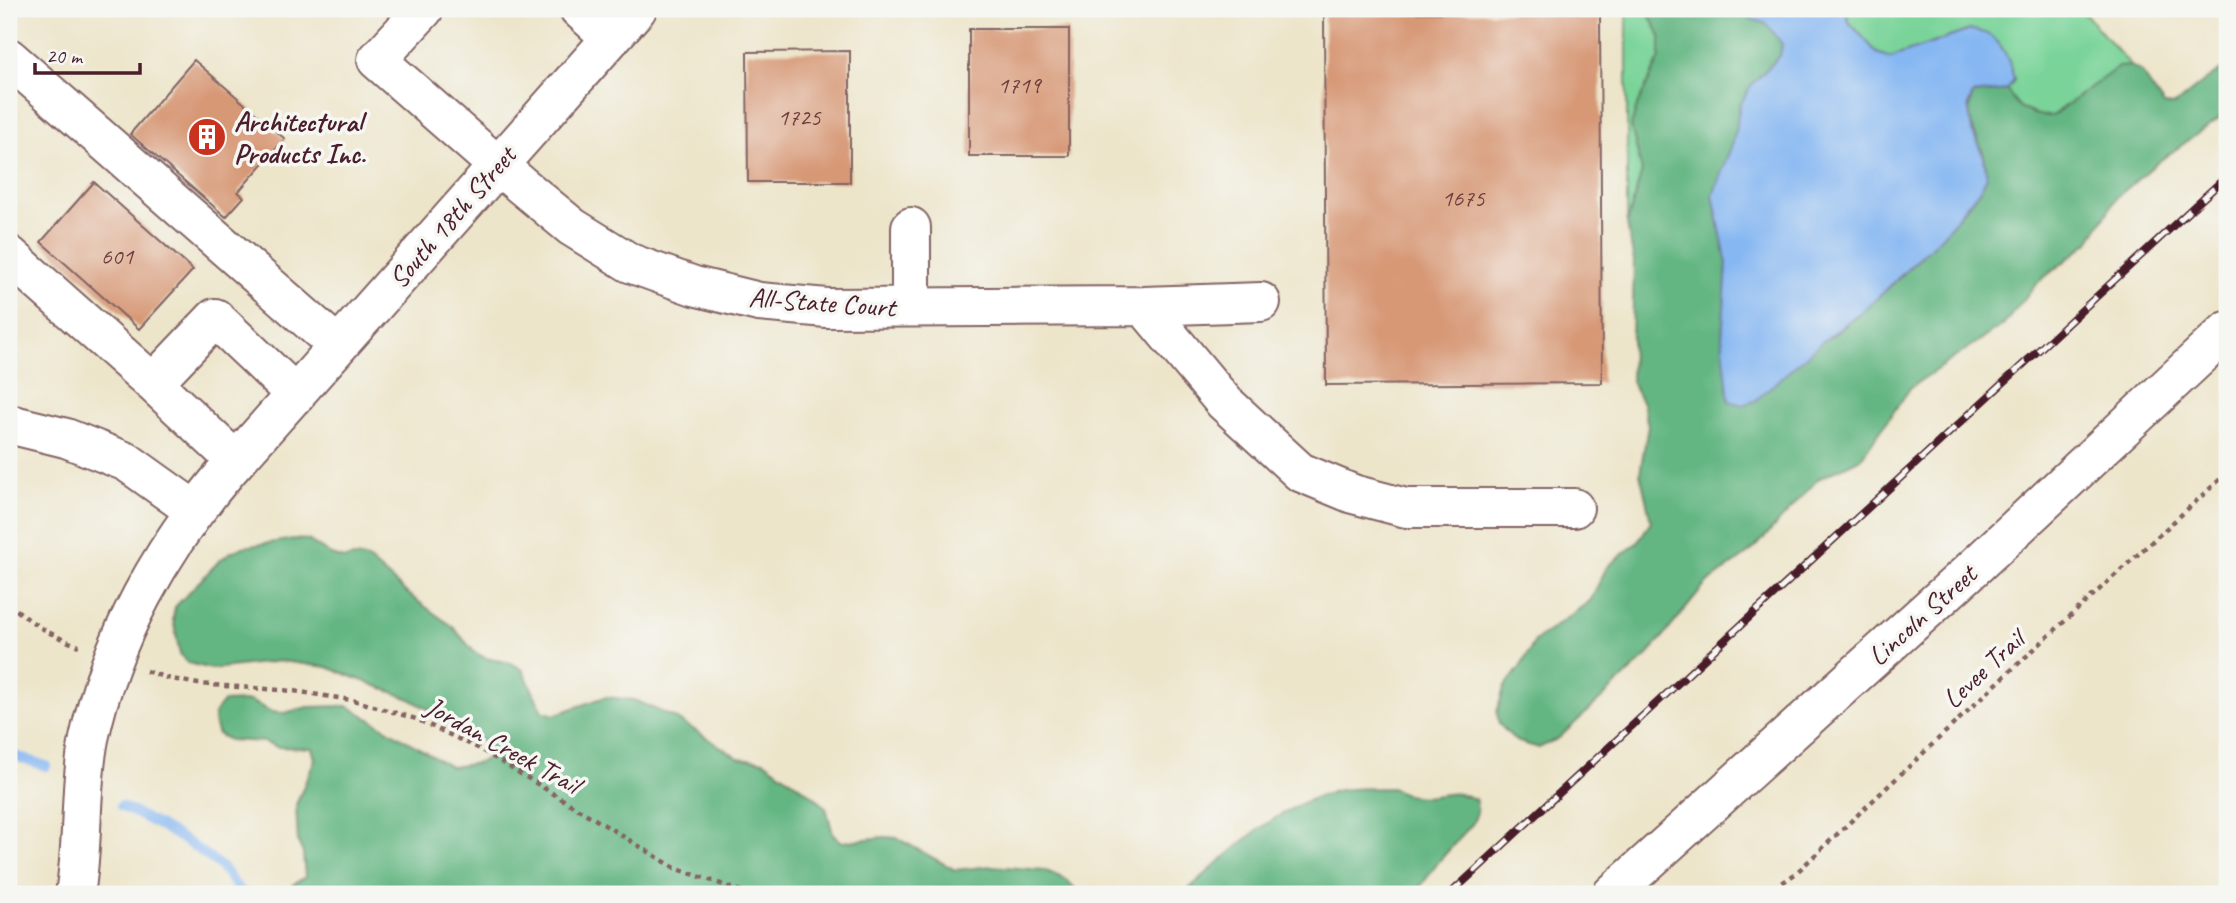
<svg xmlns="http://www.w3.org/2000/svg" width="2236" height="903" viewBox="0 0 2236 903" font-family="Caveat,sans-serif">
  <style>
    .green { fill: #7ad49a; stroke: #627a62; stroke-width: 2 }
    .forest { fill: #63b682; stroke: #566a56; stroke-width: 2 }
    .water { fill: #86b7f2; stroke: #686b8e; stroke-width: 2 }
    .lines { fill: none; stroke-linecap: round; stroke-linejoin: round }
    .stream { stroke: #86b7f2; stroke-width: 10 }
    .building { fill: #d79876 }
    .minor-casing { stroke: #836463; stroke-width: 42 }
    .path { stroke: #836463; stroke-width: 4.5; stroke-dasharray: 5 5; stroke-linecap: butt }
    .minor { stroke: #fff; stroke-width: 38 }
    .rail-casing { stroke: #4a1f2b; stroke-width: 8 }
    .rail { stroke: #f6f6f2; stroke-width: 5; stroke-dasharray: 16; stroke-linecap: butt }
    .labels { text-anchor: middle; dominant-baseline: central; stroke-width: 7; stroke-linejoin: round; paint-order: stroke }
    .number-label { font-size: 24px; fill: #6d3d3e }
    .poi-label { font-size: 28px; font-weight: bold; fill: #4a1f2b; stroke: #f6f6f2; text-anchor: start }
    .street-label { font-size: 28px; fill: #4a1f2b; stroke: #f6f6f2 }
  </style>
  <rect width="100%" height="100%" fill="#f6f6f2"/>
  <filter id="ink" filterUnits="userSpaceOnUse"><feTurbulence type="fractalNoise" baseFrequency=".0143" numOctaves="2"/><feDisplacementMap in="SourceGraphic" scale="14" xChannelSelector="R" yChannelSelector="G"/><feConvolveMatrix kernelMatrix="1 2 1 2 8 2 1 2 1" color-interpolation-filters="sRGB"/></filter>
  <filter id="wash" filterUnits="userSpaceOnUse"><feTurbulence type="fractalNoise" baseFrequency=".00686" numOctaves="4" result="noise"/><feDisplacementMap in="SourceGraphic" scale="28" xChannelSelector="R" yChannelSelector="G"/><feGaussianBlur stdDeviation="1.57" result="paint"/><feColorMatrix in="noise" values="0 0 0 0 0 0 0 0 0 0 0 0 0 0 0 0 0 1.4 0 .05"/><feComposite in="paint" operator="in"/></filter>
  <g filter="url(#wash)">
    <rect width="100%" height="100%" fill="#ede5ca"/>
    <path class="green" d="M1627 9H1646L1660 35V58L1638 103 1631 126 1642 171 1627 224Z
      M1845 9H2081L2131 66 2118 68 2052 116H2041L2017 107 2007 90 2014 80 1970 30 1890 58 1877 53 1849 22Z"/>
    <path class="forest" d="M1646 9H1735L1743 16 1767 24 1782 44 1780 56 1752 84 1740 105 1733 142 1713 195 1727 264 1722 338C1738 339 1814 345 1823 341 1851 328 1984 202 1986 175 1990 146 1959 126 1973 94L2007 90C2019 110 2028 116 2052 116L2118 67 2131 66 2141 72 2164 105H2175L2206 80 2227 66V113L2158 162 2117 197 2089 242 2036 284 2004 324 1911 387 1861 458 1818 479 1755 548 1705 585 1648 655 1559 738 1539 748 1516 741 1499 724 1497 712 1504 688 1521 666 1535 641 1590 601 1607 567 1638 542 1651 521 1640 473 1648 426 1643 403 1631 382 1634 261 1627 224 1642 171 1631 126 1638 103 1660 58V35Z
      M295 539 308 540 331 555 344 559 355 557 368 559 408 594 453 627 474 652 485 658 511 663 523 670 542 711 554 715 605 697 634 700 675 718 739 758 764 761 816 798 826 808 833 834 842 842 884 837 897 838 955 870 992 866 1044 870 1067 880 1080 894H289L294 884 305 877 303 853 298 842 296 805 315 759 312 748 277 747 265 742 229 740 218 734C212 720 212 713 223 702L250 701 272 712 284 713 308 707 348 706 451 767 479 763 490 756 489 744 456 730 438 715 408 698 327 667 281 661 212 669 188 663 180 654 173 619 175 607 219 561 231 552 243 547Z
      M1391 788C1398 791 1406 795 1413 796 1438 801 1448 785 1476 800L1477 812 1473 823 1440 860 1415 894H1179L1189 889C1235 848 1275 807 1336 791 1353 787 1373 789 1391 788Z"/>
    <path class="water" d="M1735 9H1845L1849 22 1877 53 1890 58 1970 30C1999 31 2009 56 2014 80L2007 90 1973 94 1968 105 1972 131 1984 157 1987 177 1981 188 1942 236 1871 304 1822 342 1755 401 1742 405 1729 401 1722 338 1727 264 1713 195 1733 142 1740 105 1752 84 1780 56 1782 44 1767 24 1743 16Z"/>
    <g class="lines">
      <path class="stream" d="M9 754 46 766
        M121 806C156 823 190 841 220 866 230 875 232 886 245 894"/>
    </g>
    <g id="blocks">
      <path class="building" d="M1600 12 1602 383 1326 385 1324 13Z
        M969 29H1069V156H969Z
        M850 51V182H748L747 52Z
        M194 60 285 139 238 192 244 197 226 217 130 134Z
        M94 182 193 270 139 329 41 242Z"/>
    </g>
  </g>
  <g filter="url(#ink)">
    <use href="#blocks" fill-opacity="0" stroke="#836463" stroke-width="2"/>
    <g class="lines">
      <defs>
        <path id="minor" d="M424 9 377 60 497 165 572 227 630 263 694 286 759 302 827 308 1144 306 1261 302
          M579 9 611 38
          M9 58 338 346
          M911 227V307
          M9 255 153 383
          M1144 306 1224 402 1300 472 1353 494 1406 508H1574
          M9 424 66 438 127 462 194 510
          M236 461 153 383 215 318 296 395
          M75 894C84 843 79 790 89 739 110 639 162 547 228 470L637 9
          M1612 894 1967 574 2227 331"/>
      </defs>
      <use href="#minor" class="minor-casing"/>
      <path class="path" d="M9 603C29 622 52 636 79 646
        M146 671 167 678 198 684 294 691 357 701 416 719 480 749 675 868 750 894
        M1766 894 1795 874 2007 674 2227 473"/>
      <use href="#minor" class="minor"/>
      <defs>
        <path id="rail" d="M1450 894 2227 176"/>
      </defs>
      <use href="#rail" class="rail-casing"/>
      <use href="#rail" class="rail"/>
    </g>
  </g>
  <defs>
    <symbol id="building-disc" viewBox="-11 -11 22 22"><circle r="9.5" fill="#c8321e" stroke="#f6f6f2"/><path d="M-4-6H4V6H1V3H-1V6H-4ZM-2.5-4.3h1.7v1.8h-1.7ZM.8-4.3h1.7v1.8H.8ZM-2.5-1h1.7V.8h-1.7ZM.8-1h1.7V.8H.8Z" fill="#fff"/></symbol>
  </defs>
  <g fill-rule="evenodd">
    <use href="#building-disc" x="185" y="115" width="44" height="44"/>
  </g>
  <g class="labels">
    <g class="number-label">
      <text x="1019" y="85">1719</text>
      <text x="799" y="117">1725</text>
      <text x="1463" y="198">1675</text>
      <text x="117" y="256">601</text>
    </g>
    <g class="poi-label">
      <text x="234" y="121">Architectural<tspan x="234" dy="32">Products Inc.</tspan></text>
    </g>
    <g class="street-label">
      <text transform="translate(452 217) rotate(-49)">South 18th Street</text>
      <text transform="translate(822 302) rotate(4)">All-State Court</text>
      <text transform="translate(1922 615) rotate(-42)">Lincoln Street</text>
      <text transform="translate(1983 669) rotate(-43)">Levee Trail</text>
      <text transform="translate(503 745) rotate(29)">Jordan Creek Trail</text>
    </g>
  </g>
  <rect width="2236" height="903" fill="none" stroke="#f6f6f2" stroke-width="35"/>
  <path d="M35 63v10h105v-10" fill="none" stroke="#4a1f2b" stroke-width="3.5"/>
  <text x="46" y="63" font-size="21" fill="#4a1f2b" stroke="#f6f6f2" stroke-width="5" paint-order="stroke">20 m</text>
</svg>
